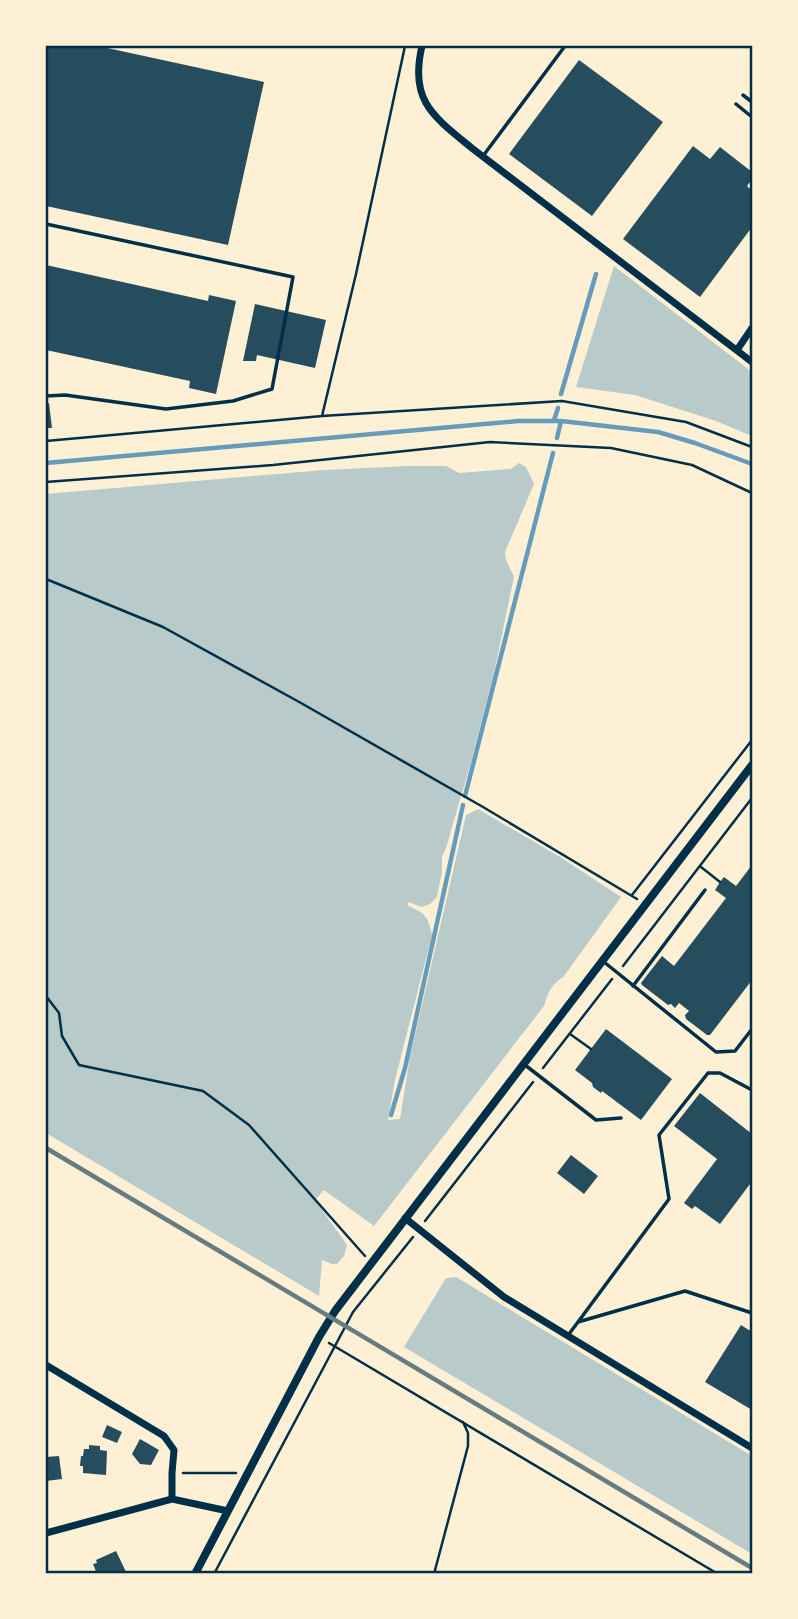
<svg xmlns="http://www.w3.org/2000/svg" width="798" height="1619" viewBox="0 0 798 1619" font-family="Manrope,sans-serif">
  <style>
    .green { fill: #b9caca }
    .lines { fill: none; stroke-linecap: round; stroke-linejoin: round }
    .stream { stroke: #669bbc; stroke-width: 4.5 }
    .building { fill: #264d5e }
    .path { stroke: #003049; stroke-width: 2.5 }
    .service { stroke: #003049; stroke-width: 3.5 }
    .minor { stroke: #003049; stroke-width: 7 }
    .tertiary { stroke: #003049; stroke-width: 8 }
    .rail { stroke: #657d81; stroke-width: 4.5 }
    .neatline { fill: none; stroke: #003049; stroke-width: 2.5 }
  </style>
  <rect width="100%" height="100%" fill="#fdf0d5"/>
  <path class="green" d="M614 266 752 372V436L716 421 635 395 576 387Z
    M519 463 526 467 534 484 505 552 506 560 514 577 494 673 469 769 446 848 442 857V872L437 897 430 904 422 907 408 902V906C426 913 428 917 432 935L395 1080 388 1120 400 1119 410 1057 466 815 478 809 560 857 621 897 564 976C551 986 549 990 544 1006L374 1226 324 1190 315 1200 347 1245 344 1256 337 1264H332L322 1260 319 1296 46 1133V494L324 470 407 466H446L459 473 511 469Z
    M456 1277 752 1456V1554L404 1347 446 1278Z"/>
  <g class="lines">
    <path class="stream" d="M561 394 596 274
      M554 420 558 408
      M557 438 561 421
      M46 463 518 421H561L658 432 695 443 752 464
      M465 796 553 453
      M391 1115 405 1068 463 805"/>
  </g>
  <path class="building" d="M46 46H98L264 82 228 245 46 206Z
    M579 60 663 122 592 216 509 154Z
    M693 146 710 159 720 147 752 172V179L747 186 752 191V227L700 297 623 239Z
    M46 265 208 301 209 295 236 301 216 394 189 388 190 381 46 350Z
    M255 304 326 320 315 368 257 355 256 361H243Z
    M49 403 52 428H46V404Z
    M752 865V980L710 1035H707L686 1019 685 1015 689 1011 679 1003 675 1008 671 1004 668 1005 642 985 641 983 662 956 674 966 726 898 715 890 720 882 724 877 736 886Z
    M606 1029 672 1079 641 1120 602 1091 601 1093 593 1087 592 1083 575 1070Z
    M700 1093 752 1134V1186L750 1184 720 1224 695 1206 692 1209 684 1203 717 1159 674 1126Z
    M571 1155 598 1176 584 1194 557 1173Z
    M741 1325 752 1332V1410L705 1382Z
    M107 1425 122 1432 117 1443 102 1437Z
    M140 1439 159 1450 151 1465 140 1464 132 1454Z
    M89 1445 100 1446V1450L107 1451 106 1475 83 1473V1466H80L81 1456H83L84 1449H89Z
    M59 1456 62 1479 46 1481V1457Z
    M116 1551 127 1574H97L93 1564 97 1563 96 1560Z"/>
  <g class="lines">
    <path class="path" d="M322 416 356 274 405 46
      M46 441 322 416 562 401 686 422 752 447
      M46 482 273 465 490 442 611 448 692 465 752 493
      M46 579 163 627 301 703 483 807 637 899
      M701 867 720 882
      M632 895 752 740
      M623 966 752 798
      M46 996 59 1013 62 1036 79 1065 203 1091 249 1125 365 1256
      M570 1034 591 1049
      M543 1068 612 979
      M425 1221 533 1082
      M329 1343 718 1574
      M183 1473H236
      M214 1574 353 1312 413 1237
      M434 1574 468 1446V1433L463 1422"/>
    <path class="service" d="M743 95 752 102
      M736 104 752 117
      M483 156 565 46
      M46 224 293 277 272 389 233 401 166 409 65 395 46 396
      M604 962 716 1052 735 1051 752 1029
      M633 986 705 890
      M525 1065 596 1120 621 1118
      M578 1322 669 1199 659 1135 708 1073H720L752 1090
      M569 1334 578 1322 685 1291 752 1313"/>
    <path class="minor" d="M422 46C409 101 433 116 473 149L752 362
      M737 350 752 328
      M405 1218 504 1297 752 1448
      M46 1365 164 1436 174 1450 172 1473V1499
      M46 1533 172 1499 228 1511"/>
    <path class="tertiary" d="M195 1574 319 1337 335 1311 752 765"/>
    <path class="rail" d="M46 1148 752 1568"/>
  </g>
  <rect width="798" height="1619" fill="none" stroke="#fdf0d5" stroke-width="94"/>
  <rect x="47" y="47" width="704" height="1525" class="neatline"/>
</svg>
